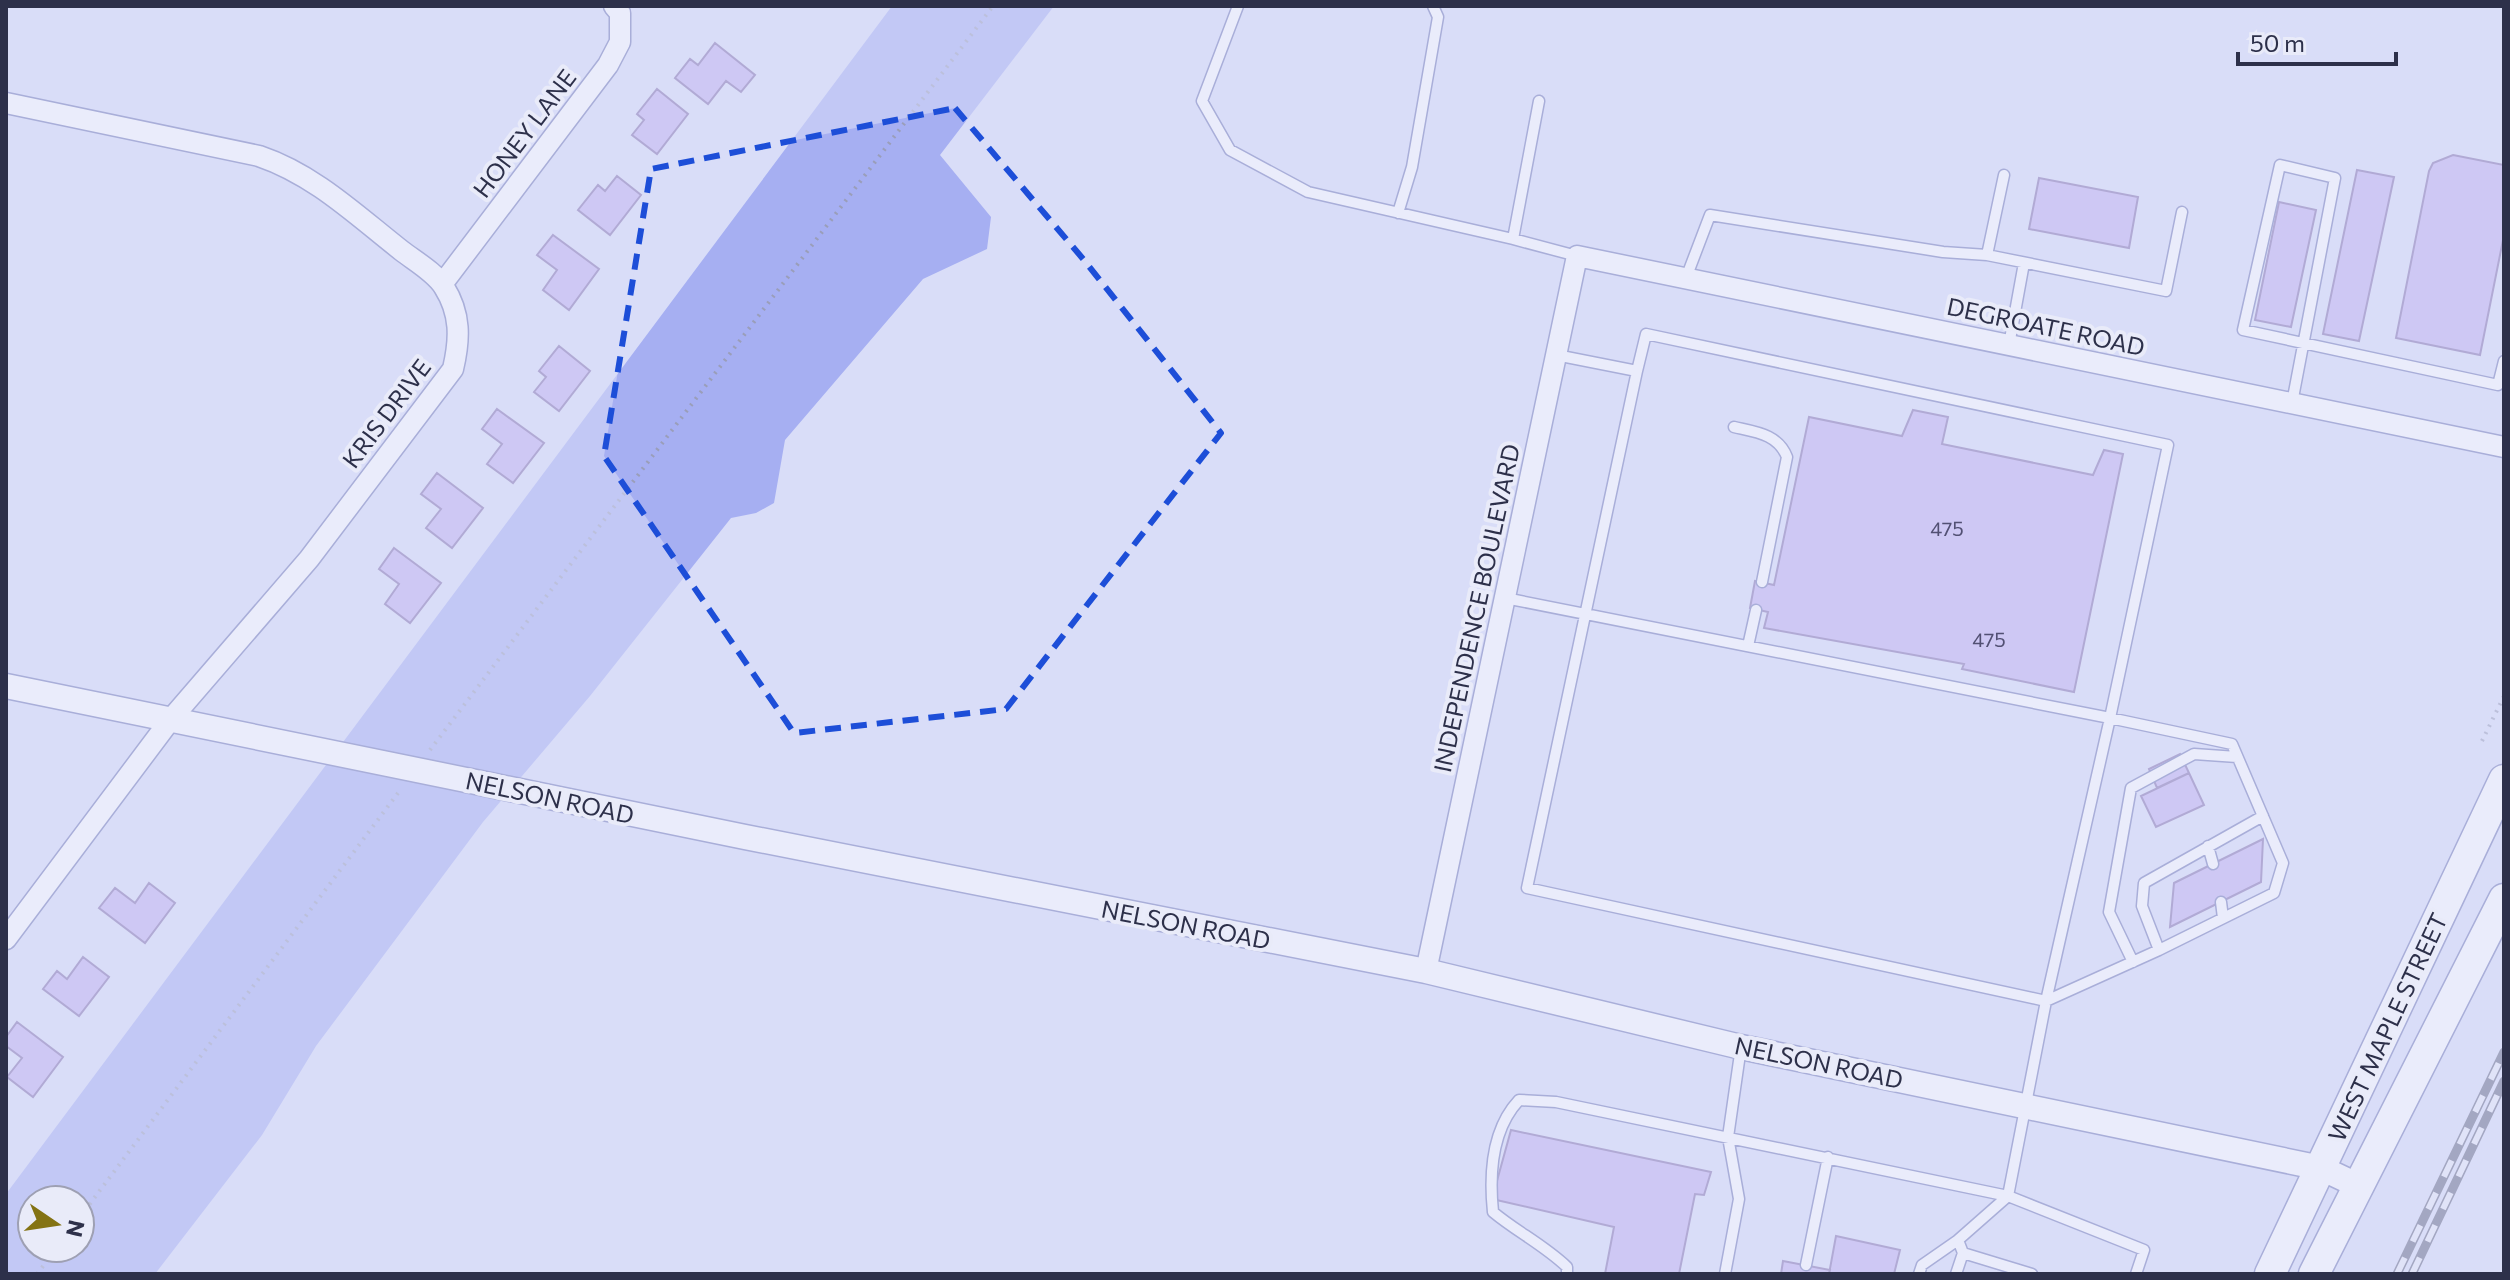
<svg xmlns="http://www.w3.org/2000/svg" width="2510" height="1280" viewBox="0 0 2510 1280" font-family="Commissioner,sans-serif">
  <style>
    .green { fill: #a6aff2; fill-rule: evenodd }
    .building { fill: #c2afef; stroke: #816eaa; stroke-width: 2 }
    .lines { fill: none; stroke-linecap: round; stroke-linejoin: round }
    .service-casing { stroke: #6f77b3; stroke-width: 13 }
    .minor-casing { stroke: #6f77b3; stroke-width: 23 }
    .tertiary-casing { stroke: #6f77b3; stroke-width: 27 }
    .primary-casing { stroke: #6f77b3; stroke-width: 33 }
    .path { stroke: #9a9eb9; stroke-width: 4; stroke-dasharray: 2 6; stroke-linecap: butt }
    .service { stroke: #fff; stroke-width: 10 }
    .minor { stroke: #fff; stroke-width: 20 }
    .tertiary { stroke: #fff; stroke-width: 24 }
    .primary { stroke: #fff; stroke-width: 30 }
    .rail-casing { stroke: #636680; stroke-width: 9 }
    .rail { stroke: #e9ebf9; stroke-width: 6; stroke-dasharray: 18; stroke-linecap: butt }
    .marked { fill: none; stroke: #1d4ed8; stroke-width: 6; stroke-dasharray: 16 10; stroke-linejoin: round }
    .labels { text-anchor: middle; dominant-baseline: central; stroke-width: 8; stroke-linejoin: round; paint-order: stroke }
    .number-label { font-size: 20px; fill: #525073 }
    .street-label { font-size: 24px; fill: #2d304a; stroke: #e9ebf9 }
  </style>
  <rect width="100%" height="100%" fill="#d9ddf8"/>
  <path class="green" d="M892 6H1054L940 155 991 217 987 249 923 279 785 440 774 503 756 513 731 518 590 696 483 822 316 1046 262 1135 155 1274H6V1194ZM32 1200H80V1248H32Z"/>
  <path class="building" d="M715 43 755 75 741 92 726 81 708 104 675 78 690 59 698 65Z
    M657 89 688 114 657 154 632 135 644 120 637 114Z
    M2453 155 2504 165V235L2480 355 2396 338 2429 171 2433 163Z
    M2357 170 2394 177 2359 341 2323 334Z
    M617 176 641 195 610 235 578 210 598 185 605 191Z
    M2039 178 2138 197 2129 248 2029 229Z
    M2279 202 2316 210 2291 327 2255 320Z
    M553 235 599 269 569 310 543 290 557 270 537 255Z
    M559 346 590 371 559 411 534 392 546 377 539 371Z
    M497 409 544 443 513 483 487 464 502 444 482 429Z
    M1913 410 1948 417 1942 444 2093 475 2104 450 2123 454 2074 692 1962 669 1964 664 1764 628 1768 612 1750 608 1755 581 1774 585 1809 417 1902 436Z
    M437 473 483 508 452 548 426 528 441 509 421 494Z
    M394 548 441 583 410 623 385 604 399 584 379 569Z
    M2180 754 2189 773 2157 788 2149 769Z
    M2189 773 2204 805 2156 827 2141 796Z
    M2263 839 2261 882 2170 927 2174 883Z
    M149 883 175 903 145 943 99 908 115 888 135 903Z
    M83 957 109 977 79 1016 43 989 57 971 67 979Z
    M17 1022 63 1057 33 1097 7 1077 22 1058 6 1046V1037Z
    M1511 1130 1711 1172 1704 1195 1695 1194 1679 1274H1605L1614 1227 1492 1199Z
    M1836 1236 1900 1250 1894 1274H1829Z
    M1783 1261 1830 1270 1829 1274H1781Z"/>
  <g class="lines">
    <defs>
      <path id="service" d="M1238 6 1202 101 1230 150 1308 192 1513 239
        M1539 101 1513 239 1577 256
        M2004 175 1987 255 2166 291 2182 212
        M1398 213 1412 167 1438 17 1433 6
        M1686 278 1710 215 1943 252 1987 255
        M2009 345 2024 263
        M1637 371 1527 888 2046 1001 2159 950 2274 893 2283 863 2232 744 2110 718 2046 1001 2008 1196 2144 1250 2136 1274
        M2292 403 2335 178 2280 165 2243 330 2498 385 2504 361
        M1734 427C1756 432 1778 434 1787 457L1762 582
        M1505 598 2110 718 2168 445 1646 334 1637 371 1556 355
        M1748 646 1756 610
        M2208 846 2213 864
        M2221 902 2223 918
        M2159 950 2142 906 2144 883 2263 816
        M2133 962 2109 912 2131 788 2194 754 2237 757
        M1963 1253 2032 1274
        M1806 1265 1828 1157
        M1567 1274V1267C1544 1245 1517 1232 1493 1212 1489 1173 1492 1129 1519 1100L1556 1102 2008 1196
        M1725 1274 1739 1199 1728 1137 1741 1047
        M1919 1274 1922 1265 1958 1240
        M1956 1274 1963 1253 1958 1240 2008 1196"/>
      <path id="minor" d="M6 103 259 156C315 175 356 215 402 251 415 261 436 273 444 287 461 314 460 339 453 369L309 559 171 719 6 939
        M443 283 608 65 620 42V13L614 6
        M1426 971 1577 256 2504 447"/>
      <path id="tertiary" d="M6 686 745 837 1426 971 1741 1047 2321 1168 2359 1186"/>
      <path id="primary" d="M2270 1274 2504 780
        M2314 1274 2504 899"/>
    </defs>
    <use href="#service" class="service-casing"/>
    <use href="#minor" class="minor-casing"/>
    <use href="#tertiary" class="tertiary-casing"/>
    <use href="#primary" class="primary-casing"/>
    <path class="path" d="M2482 741 2504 696
      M430 750 993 6
      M80 1217 401 789
      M37 1274 57 1248"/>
    <use href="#service" class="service"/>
    <use href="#minor" class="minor"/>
    <use href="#tertiary" class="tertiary"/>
    <use href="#primary" class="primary"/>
    <defs>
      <path id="rail" d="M2397 1274 2504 1052
        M2412 1274 2504 1081"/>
    </defs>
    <use href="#rail" class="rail-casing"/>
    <use href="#rail" class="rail"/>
  </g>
  <path d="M0 0H2510V1280H0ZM955 108 1084 260 1221 433 1006 709 794 733 604 456 651 169Z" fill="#d9ddf8" fill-opacity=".55" fill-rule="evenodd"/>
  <path class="marked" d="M955 108 1084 260 1221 433 1006 709 794 733 604 456 651 169Z"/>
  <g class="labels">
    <g class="number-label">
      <text x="1947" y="528">475</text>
      <text x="1989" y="639">475</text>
    </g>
    <g class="street-label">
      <text transform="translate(524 133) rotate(-53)">HONEY LANE</text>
      <text transform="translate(2046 326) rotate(12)">DEGROATE ROAD</text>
      <text transform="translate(386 413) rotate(-53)">KRIS DRIVE</text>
      <text transform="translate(1476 608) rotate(-78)">INDEPENDENCE BOULEVARD</text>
      <text transform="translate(550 797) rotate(12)">NELSON ROAD</text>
      <text transform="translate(1186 924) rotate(11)">NELSON ROAD</text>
      <text transform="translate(2387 1027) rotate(-65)">WEST MAPLE STREET</text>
      <text transform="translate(1819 1062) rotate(12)">NELSON ROAD</text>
    </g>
  </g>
  <rect width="2510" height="1280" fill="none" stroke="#2d304a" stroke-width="16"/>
  <g transform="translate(56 1224) rotate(103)"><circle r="38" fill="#e9ebf9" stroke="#9ea0b3" stroke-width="2"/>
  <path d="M0-6L14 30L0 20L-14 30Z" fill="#847314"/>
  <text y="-12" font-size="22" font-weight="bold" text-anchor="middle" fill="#2d304a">N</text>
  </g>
  <path d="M2238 52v12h158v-12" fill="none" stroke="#2d304a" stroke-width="4"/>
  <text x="2250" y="52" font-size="24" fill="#2d304a" stroke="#e9ebf9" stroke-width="6" paint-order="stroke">50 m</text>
</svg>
